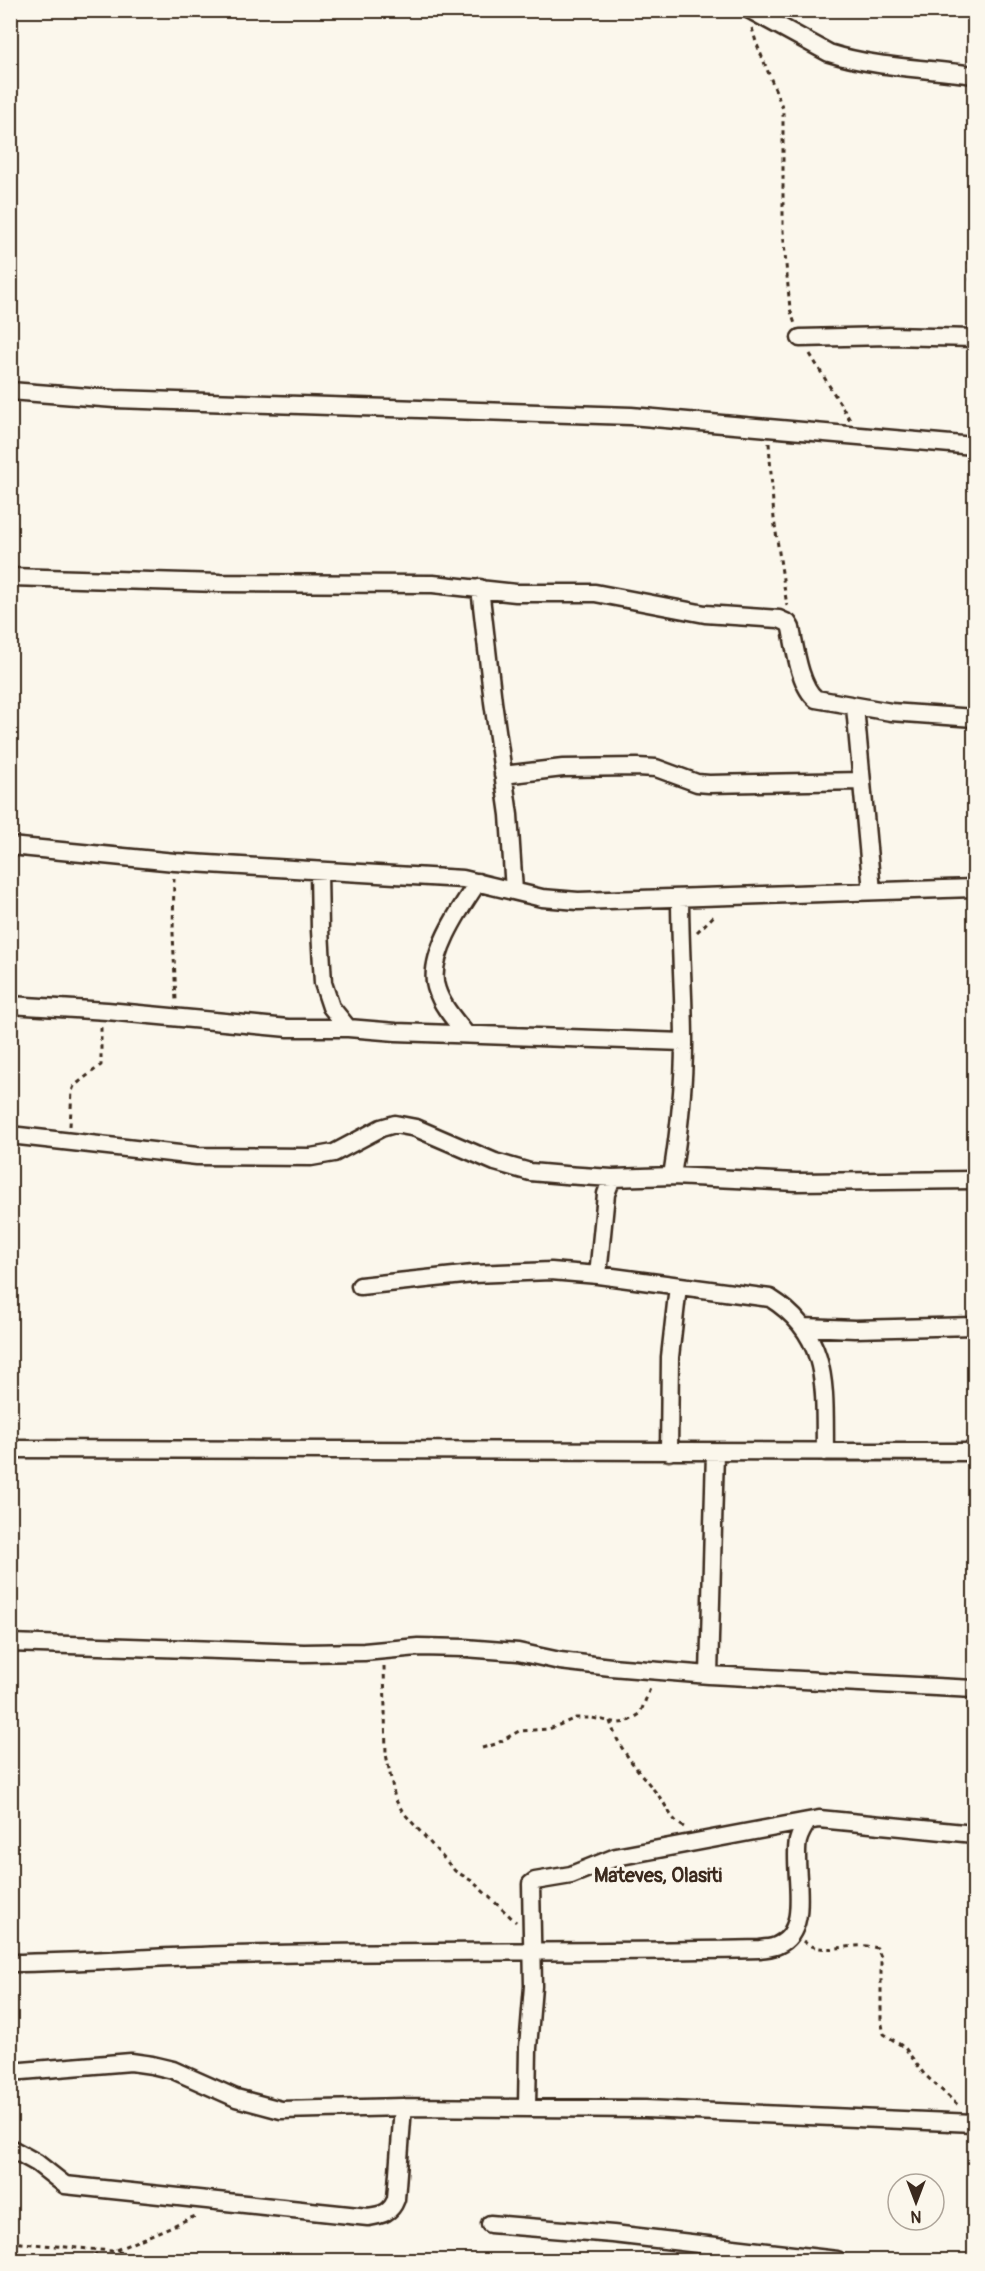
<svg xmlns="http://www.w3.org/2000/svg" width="985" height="2271" viewBox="0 0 985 2271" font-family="Pangolin,sans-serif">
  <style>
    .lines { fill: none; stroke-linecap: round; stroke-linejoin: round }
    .minor-casing { stroke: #3b2a1e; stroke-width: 21 }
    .path { stroke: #3b2a1e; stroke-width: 3; stroke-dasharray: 4.5 4.5; stroke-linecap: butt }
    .minor { stroke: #fbf7ec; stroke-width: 16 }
    .labels { text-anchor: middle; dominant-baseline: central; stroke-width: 6; stroke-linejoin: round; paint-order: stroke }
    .neighbourhood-label { font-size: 20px; font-weight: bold; fill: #3b2a1e; stroke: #fbf7ec }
  </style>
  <rect width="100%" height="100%" fill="#fbf7ec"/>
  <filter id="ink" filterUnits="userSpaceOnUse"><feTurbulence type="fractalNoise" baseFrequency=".0167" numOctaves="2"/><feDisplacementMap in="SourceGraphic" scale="12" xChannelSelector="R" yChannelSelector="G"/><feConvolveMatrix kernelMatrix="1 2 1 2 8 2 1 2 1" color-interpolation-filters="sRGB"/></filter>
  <g filter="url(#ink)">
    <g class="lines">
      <defs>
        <path id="minor" d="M750 10 829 53C876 68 926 68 974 75
          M800 338 889 336 974 338
          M10 391 115 399 631 416 974 446
          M10 577 220 583 433 584 516 593H595L705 614 779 619 788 623 791 628C795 648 800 687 816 699L891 712 974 718
          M480 588 493 702 509 815 514 891
          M855 707 872 891
          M503 775 563 768 637 767 656 768 697 783 709 784 862 781
          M10 846 175 862 463 879 542 898 578 901 974 888
          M319 871 320 930 323 983 331 1007 348 1028
          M10 1005 107 1011 288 1028H348L396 1032 684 1042
          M465 1033C455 1020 442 1006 437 990 425 959 461 907 478 882
          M10 1135 197 1156 311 1157 334 1153 381 1128 395 1124 416 1128 495 1162 530 1172 565 1175 612 1178 672 1176 796 1182 974 1180
          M672 1176C679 1132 684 1088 684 1043 684 995 680 947 680 899
          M598 1275 606 1194 612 1178
          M360 1286 473 1274 551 1271 598 1275 770 1298C831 1336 824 1389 825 1452
          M804 1327 855 1329 974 1326
          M10 1449 974 1452
          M669 1452 670 1357 678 1286
          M10 1643 304 1653 364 1652 418 1647 465 1648 518 1652 560 1661 611 1667 709 1675 974 1689
          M709 1675 715 1452
          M10 1963C83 1962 156 1957 228 1955 406 1950 583 1953 760 1949 765 1948 773 1948 778 1945 813 1930 792 1869 798 1841 800 1833 804 1827 808 1821L819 1819 974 1834
          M10 2072 131 2062 152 2065 173 2070 236 2098 281 2110 403 2107 645 2109 974 2123
          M527 2107 528 2048 533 1986 531 1884 535 1881 571 1875 616 1857 808 1821
          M10 2148 37 2163 65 2185 368 2217C382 2215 391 2213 396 2199L403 2107
          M490 2224 613 2234 837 2260"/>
      </defs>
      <use href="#minor" class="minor-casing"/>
      <path class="path" d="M752 28 756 42 783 109V231L790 309 795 324
        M974 215C971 240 965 266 974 290
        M810 354 850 420
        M769 443 774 519 787 606
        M174 878 173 933 176 1001
        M697 932 716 914
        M70 1126 72 1091 74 1086 101 1065V1027
        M384 1666 386 1754 395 1799 403 1812 455 1871 472 1881 516 1922
        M610 1721C619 1752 642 1774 661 1799 669 1810 671 1820 684 1827
        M482 1748 496 1744 519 1731 549 1729 576 1718H592L619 1723 627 1722 640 1714 651 1686
        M803 1941C824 1958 853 1940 877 1948L881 1957V2020L884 2034 905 2048 924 2074 959 2106
        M10 2242 112 2251 173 2260
        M116 2250 198 2215
        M85 2260 100 2252"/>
      <use href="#minor" class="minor"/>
    </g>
  </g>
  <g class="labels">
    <g class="neighbourhood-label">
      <text x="658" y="1875">Mateves, Olasiti</text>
    </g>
  </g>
  <rect width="985" height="2271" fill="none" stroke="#fbf7ec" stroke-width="36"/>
  <rect x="18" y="18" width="949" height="2235" fill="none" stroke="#3b2a1e" stroke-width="2" filter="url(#ink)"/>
  <g transform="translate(916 2202) rotate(180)"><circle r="28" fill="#fbf7ec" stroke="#aea59a" stroke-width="1.5"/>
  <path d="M0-4.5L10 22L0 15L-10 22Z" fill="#3b2a1e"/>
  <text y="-9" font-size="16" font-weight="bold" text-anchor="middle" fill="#3b2a1e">N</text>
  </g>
</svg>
